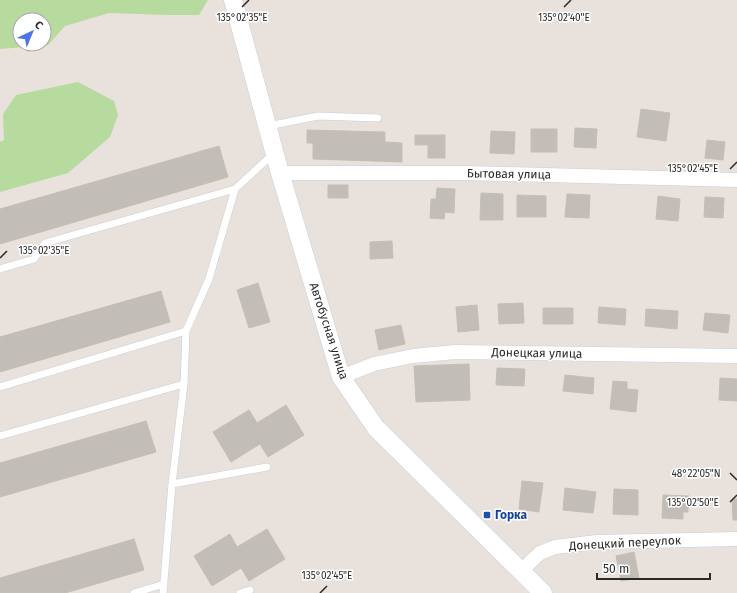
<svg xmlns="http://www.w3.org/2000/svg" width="737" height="593" viewBox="0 0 737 593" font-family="'Fira Sans',sans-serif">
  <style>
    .green { fill: #b7da9e; fill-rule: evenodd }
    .building { fill: #c2beb7; stroke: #c4beb6 }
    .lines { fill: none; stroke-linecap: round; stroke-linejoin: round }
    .service-casing { stroke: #caced9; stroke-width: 8 }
    .minor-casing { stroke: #caced9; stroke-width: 15 }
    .tertiary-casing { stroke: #caced9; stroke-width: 19 }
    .service { stroke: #fff; stroke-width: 7 }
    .minor { stroke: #fff; stroke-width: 14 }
    .tertiary { stroke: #fff; stroke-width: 18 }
    .ticks { fill: none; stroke: #292929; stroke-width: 1.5 }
    .transit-dot { fill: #1a4fb4; stroke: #fff; stroke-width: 1.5 }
    .labels { text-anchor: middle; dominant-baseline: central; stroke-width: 3; stroke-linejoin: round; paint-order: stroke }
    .street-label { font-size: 12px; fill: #292929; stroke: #fff }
    .transit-label { font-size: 12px; font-weight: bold; fill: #164399; stroke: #fff; text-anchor: start }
    .ticks-label { font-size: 10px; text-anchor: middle; fill: #292929; stroke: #fff; stroke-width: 3; stroke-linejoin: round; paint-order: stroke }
  </style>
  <rect width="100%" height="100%" fill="#e9e2dc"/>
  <path class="green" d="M0 0H208L199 15H168L109 13 65 26 48 45 0 49ZM20 20H44V44H20Z
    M78 82 114 101 118 115 110 137 68 173 0 192V142L4 140 3 114 16 95Z"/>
  <path class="building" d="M641 109 670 113 666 141 637 137Z
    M575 128 597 129 596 148 574 147Z
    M531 129H557V152H531Z
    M307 130 385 132V142L402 143V162L313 159V143H307Z
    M491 131 515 132 514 154 490 153Z
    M415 135H445V158H428V145H415Z
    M707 140 725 142 723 160 705 158Z
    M219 146 228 177 0 244V209Z
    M328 185H348V198H328Z
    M437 188 455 189 454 213 445 212 444 219 430 218 431 199H436Z
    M481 193 503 194V220H480Z
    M567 194 590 195 589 218 565 217Z
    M517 195 546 196V217H517Z
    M658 196 680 199 678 221 656 219Z
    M705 197 724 198 723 218 704 217Z
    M392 241 393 258 370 259V242Z
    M258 283 270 322 249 328 237 290Z
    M161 291 170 322 0 372V337Z
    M523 303 524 323 499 324 498 304Z
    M477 305 479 330 458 332 456 307Z
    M599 307 626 309 625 325 598 323Z
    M543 308H573V324H543Z
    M646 309 678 311 677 329 645 326Z
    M705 313 730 315 728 333 703 330Z
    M401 325 405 344 379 350 375 330Z
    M469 364 470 400 416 402 414 366Z
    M497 368 525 369 524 386 496 385Z
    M565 375 594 378 593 394 563 391Z
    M720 378 737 379V401L719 400Z
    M613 381 627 382V389L638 390 636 412 610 409Z
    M286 405 304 435 268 457 260 444 231 462 213 432 249 410 257 423Z
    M146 421 156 452 0 497V463Z
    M522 481 543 483 539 512 519 509Z
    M565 488 596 492 593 513 563 510Z
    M614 489 638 490V515L613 514Z
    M663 495 689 496 688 512H683V519L662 518Z
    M732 499H737V520H733Z
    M267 529 285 559 249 581 241 568 212 586 194 556 230 534 237 547Z
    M134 539 144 570 65 593H0V578Z
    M634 552 639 578 621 581 616 556Z"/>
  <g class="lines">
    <defs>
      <path id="service" d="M268 126 318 116 378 118
        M0 269 34 259 45 243 235 189
        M0 387 186 331
        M0 436 184 384
        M172 484 267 467
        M134 593 164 584
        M163 593 172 484 184 384 186 331 209 279 235 189 273 154
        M240 593 250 590"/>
      <path id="minor" d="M280 173H466L737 180
        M341 377 374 364 413 356 455 352 737 356
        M521 571 540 553 555 547 597 542 737 539"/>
      <path id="tertiary" d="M233 0 280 173 341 377 376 428 543 593"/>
    </defs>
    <use href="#service" class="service-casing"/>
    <use href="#minor" class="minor-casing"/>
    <use href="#tertiary" class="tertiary-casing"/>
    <use href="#service" class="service"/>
    <use href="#minor" class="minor"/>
    <use href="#tertiary" class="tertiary"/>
  </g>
  <path class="ticks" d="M242 7 249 0M564 7 571 0M730 169 737 162M0 258 7 251M730 473 737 480M730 502 737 495M320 593 327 586"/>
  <rect class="transit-dot" x="483" y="511" width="8" height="8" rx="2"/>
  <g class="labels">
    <g class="street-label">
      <text transform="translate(509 174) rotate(1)">Бытовая улица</text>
      <text transform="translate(329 331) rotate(72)">Автобусная улица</text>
      <text transform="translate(537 353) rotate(1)">Донецкая улица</text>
      <text transform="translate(625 543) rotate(-3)">Донецкий переулок</text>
    </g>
    <g class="transit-label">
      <text x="495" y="515">Горка</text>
    </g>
  </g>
  <g class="ticks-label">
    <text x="242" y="21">135°02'35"E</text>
    <text x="564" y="21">135°02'40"E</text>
    <text x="693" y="172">135°02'45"E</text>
    <text x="44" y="254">135°02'35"E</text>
    <text x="696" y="477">48°22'05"N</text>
    <text x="693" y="506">135°02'50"E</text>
    <text x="327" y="579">135°02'45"E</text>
  </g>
  <g transform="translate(32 32) rotate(44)"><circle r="19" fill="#ffffff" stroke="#a9a9a9"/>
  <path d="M0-3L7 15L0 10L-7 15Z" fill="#4d75e5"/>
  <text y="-6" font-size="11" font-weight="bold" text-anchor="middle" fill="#292929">С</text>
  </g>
  <path d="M597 573v6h113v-6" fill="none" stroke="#292929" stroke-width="2"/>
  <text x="603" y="573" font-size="12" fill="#292929" stroke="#ffffff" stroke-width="3" paint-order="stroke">50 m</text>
</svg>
